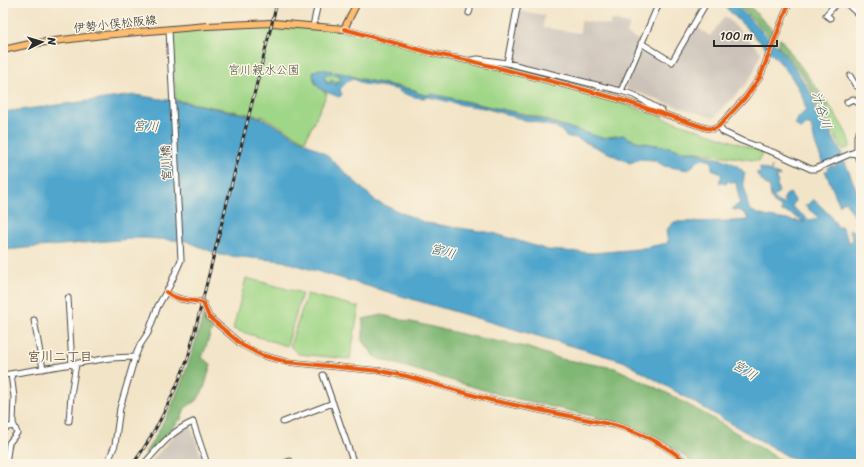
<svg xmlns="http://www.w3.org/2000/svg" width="864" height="467" viewBox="0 0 864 467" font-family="Sriracha,'Klee One',sans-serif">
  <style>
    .industrial { fill: #ccc2b9 }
    .green { fill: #a0d687; stroke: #668059 }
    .forest { fill: #80b774; stroke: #567150 }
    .water { fill: #50a5cc; stroke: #3e687c }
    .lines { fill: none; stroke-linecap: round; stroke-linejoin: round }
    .minor-casing { stroke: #494742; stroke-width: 7 }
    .major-casing { stroke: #494742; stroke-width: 8 }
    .minor { stroke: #fff; stroke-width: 5 }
    .major { stroke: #fdbc6f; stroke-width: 6 }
    .rail-casing { stroke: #2b2b2b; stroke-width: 3 }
    .rail { stroke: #fcf5e5; stroke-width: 1.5; stroke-dasharray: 4.5; stroke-linecap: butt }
    .cycleway-casing { stroke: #fcf5e5; stroke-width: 6 }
    .cycleway { stroke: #e8590c; stroke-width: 4 }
    .labels { text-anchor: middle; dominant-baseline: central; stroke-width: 3; stroke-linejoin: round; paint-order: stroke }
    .street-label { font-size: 12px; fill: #2b2b2b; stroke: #fcf5e5 }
    .park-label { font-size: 12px; fill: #485642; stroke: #fcf5e5 }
    .water-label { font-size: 13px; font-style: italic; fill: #3a5c6b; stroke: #fcf5e5 }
    .neighbourhood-label { font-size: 13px; font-weight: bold; fill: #655442; stroke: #fcf5e5 }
  </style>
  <rect width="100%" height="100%" fill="#fcf5e5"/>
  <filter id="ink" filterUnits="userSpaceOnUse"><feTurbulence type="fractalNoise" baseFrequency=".025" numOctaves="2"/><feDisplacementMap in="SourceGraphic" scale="8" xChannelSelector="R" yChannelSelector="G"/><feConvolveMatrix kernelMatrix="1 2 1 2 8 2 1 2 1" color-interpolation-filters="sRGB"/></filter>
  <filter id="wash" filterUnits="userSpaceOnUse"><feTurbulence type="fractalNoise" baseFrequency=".012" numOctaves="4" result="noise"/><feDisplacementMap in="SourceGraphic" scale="16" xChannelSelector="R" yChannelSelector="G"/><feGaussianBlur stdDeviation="0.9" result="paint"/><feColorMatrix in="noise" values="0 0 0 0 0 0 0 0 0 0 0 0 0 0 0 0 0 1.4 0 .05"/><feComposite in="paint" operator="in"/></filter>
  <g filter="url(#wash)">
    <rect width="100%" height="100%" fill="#f2e4c7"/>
    <path class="industrial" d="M519 11 545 15 543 26 545 28 580 33 581 21 610 25 611 20 630 24 627 34 640 41 621 89 510 61Z
      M725 16 761 52 755 70 746 84 714 118 660 101 640 93 627 90 626 85 642 46 670 62 695 26 710 36Z
      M190 424 204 464H149L178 431Z"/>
    <path class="green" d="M273 23 313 26 396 42 471 61 615 101 763 152 759 161 691 151C683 151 677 149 669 147 653 144 637 143 623 135L602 138 534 116 432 94 426 95 417 93 416 90 358 78 346 74 335 72 334 75 341 76 340 82 336 81V85L333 84 334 81 330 80 329 84 327 83V80L324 79 325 74 331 75 332 71 320 69 314 71C310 81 319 89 327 94L305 141 264 117 176 100 171 30Z
      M829 105C835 114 851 137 850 147L843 150C838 143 836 136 831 130 825 120 821 119 816 107H825Z
      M246 278 302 293 287 346 233 329Z
      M307 294 359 307 350 359 298 354 290 346Z"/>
    <path class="forest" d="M736 3H747L774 32 771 38Z
      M780 38 829 105 825 107H816C813 83 793 63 777 45Z
      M382 315 470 336 526 347 561 359 615 368 667 393 712 418 787 464H694L674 448 644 432 596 417 501 395 376 358 363 341V319Z
      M203 316 212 329 202 358 211 364 204 389 197 400 185 408 181 419 148 454 145 453C174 410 189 366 203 316Z"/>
    <path class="water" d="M721 3H734L776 45 793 65 806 85 814 100V108L820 119 828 128 843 156 823 164 815 143 811 126C806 123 804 126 801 130L795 124 797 122 796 120 806 110C800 80 777 59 756 38 744 26 733 14 721 3Z
      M320 69 332 71V75L325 74 324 79 327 80V84H330V80L334 81 333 84 336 85V81L340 82 341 76 334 75 335 72 346 74 358 79 416 91 417 93 426 95 432 94 533 117 602 138 623 135 630 139 638 142 674 148 682 152 691 151 725 160 736 165 745 173C742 181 744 187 746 194 747 199 747 206 750 209 757 218 793 220 805 222L789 213 781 211 782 208 773 202V201L771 199 770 189 757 175V172L760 173 762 170 759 168 760 167 770 171 772 166 771 172 779 175 780 177 777 176 776 180 778 181 777 186 779 192 775 196H773C776 201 780 204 786 204L787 203 783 200 786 195 790 193 795 200 792 207 809 220 819 218 805 206 807 205 813 199 830 215 838 227H842L849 242 852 241 853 239 849 229 856 232C861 222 850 210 845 201L841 203 840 206 825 171 828 170 827 168 833 165 834 167 837 165V164L842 161 843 163 845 162 861 201V464H801L623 361 282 261 220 255 186 241 142 238 3 250V112L135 95 194 104 262 118 324 153 377 202 426 223 493 233 548 250 594 253 638 249 668 243 666 230 674 222 734 221 748 220C746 211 739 211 732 209L740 203 736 183 727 181 726 184 719 182 722 175 712 169V162L707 159 699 160 688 170 664 166 654 160 640 159 630 163 576 138 566 137C559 123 546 128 534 121L532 122 484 108 463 105 429 97C420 100 409 95 400 92L399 90 379 86 363 84 354 79 349 80 340 89 342 95 339 97C325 91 315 91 313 73L316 70Z"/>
  </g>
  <g filter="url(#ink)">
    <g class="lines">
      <defs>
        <path id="minor" d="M846 3 861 17
          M469 13 470 10
          M830 18 826 15 835 5 833 3
          M313 26 318 3
          M344 29 431 53 471 61 570 86 618 99 706 128 714 129 719 126 746 97 760 77 789 3
          M641 43 672 62 706 3
          M471 60 478 59 507 63 518 3
          M507 63 621 91 634 95 662 111
          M850 76 856 86H861
          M621 91 659 3
          M847 102 853 99 861 105
          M719 126 723 132 742 141 778 154 811 169H815L857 151V136L861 129
          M855 152 861 163
          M166 292C177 300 187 300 200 302
          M68 298 72 365
          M203 303 209 317 242 345 261 355 287 362 380 371 406 376 490 400 614 425C642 433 666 444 688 464
          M34 320 43 369
          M3 375 110 358 135 357
          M323 375 354 464
          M69 421 71 395 76 364
          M283 422 333 403
          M3 428 14 426
          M6 464 9 443 17 433 13 423 14 397 11 374
          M107 464 115 445 120 408 135 357 140 345 148 333 158 306 170 285 181 260 169 30
          M144 464C160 446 170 432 193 422L207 464
          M282 464 290 461 291 464"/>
        <path id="major" d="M3 50 30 44 103 35 207 26 273 23 344 29 357 3"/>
      </defs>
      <use href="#minor" class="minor-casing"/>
      <use href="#major" class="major-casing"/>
      <use href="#minor" class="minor"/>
      <use href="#major" class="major"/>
      <defs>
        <path id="rail" d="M133 464C157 431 173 396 188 358L277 3"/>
      </defs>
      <use href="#rail" class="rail-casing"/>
      <use href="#rail" class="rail"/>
      <defs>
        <path id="cycleway" d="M344 29 431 53 471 61 570 86 618 99 706 128 714 129 719 126 746 97 760 77 789 3
          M166 292C181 303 189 298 203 303L209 317 242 345 261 355 287 362 380 371 406 376 490 400 614 425C642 433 666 444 688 464"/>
      </defs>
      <use href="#cycleway" class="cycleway-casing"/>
      <use href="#cycleway" class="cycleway"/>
    </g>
  </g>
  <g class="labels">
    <g class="street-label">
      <text transform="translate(115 24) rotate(-6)">伊勢小俣松阪線</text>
      <text transform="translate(166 163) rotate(-93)">宮川橋</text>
    </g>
    <g class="park-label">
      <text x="264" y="70">宮川親水公園</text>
    </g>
    <g class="water-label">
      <text transform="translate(822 110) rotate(73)">汁谷川</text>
      <text transform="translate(146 126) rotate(3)">宮川</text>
      <text transform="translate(443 251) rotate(15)">宮川</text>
      <text transform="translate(745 370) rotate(32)">宮川</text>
    </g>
    <g class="neighbourhood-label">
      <text x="60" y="356">宮川二丁目</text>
    </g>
  </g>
  <rect width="864" height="467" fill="none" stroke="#fcf5e5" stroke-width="16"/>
  <g transform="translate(42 42) rotate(85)" stroke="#fcf5e5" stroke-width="3" paint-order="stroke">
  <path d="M0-3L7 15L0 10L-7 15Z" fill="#2b2b2b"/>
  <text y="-6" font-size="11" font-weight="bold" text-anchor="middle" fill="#2b2b2b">N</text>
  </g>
  <path d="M714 40v6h63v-6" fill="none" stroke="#2b2b2b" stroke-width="2"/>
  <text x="720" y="40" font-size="12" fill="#2b2b2b" stroke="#fcf5e5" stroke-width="3" paint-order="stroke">100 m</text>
</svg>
